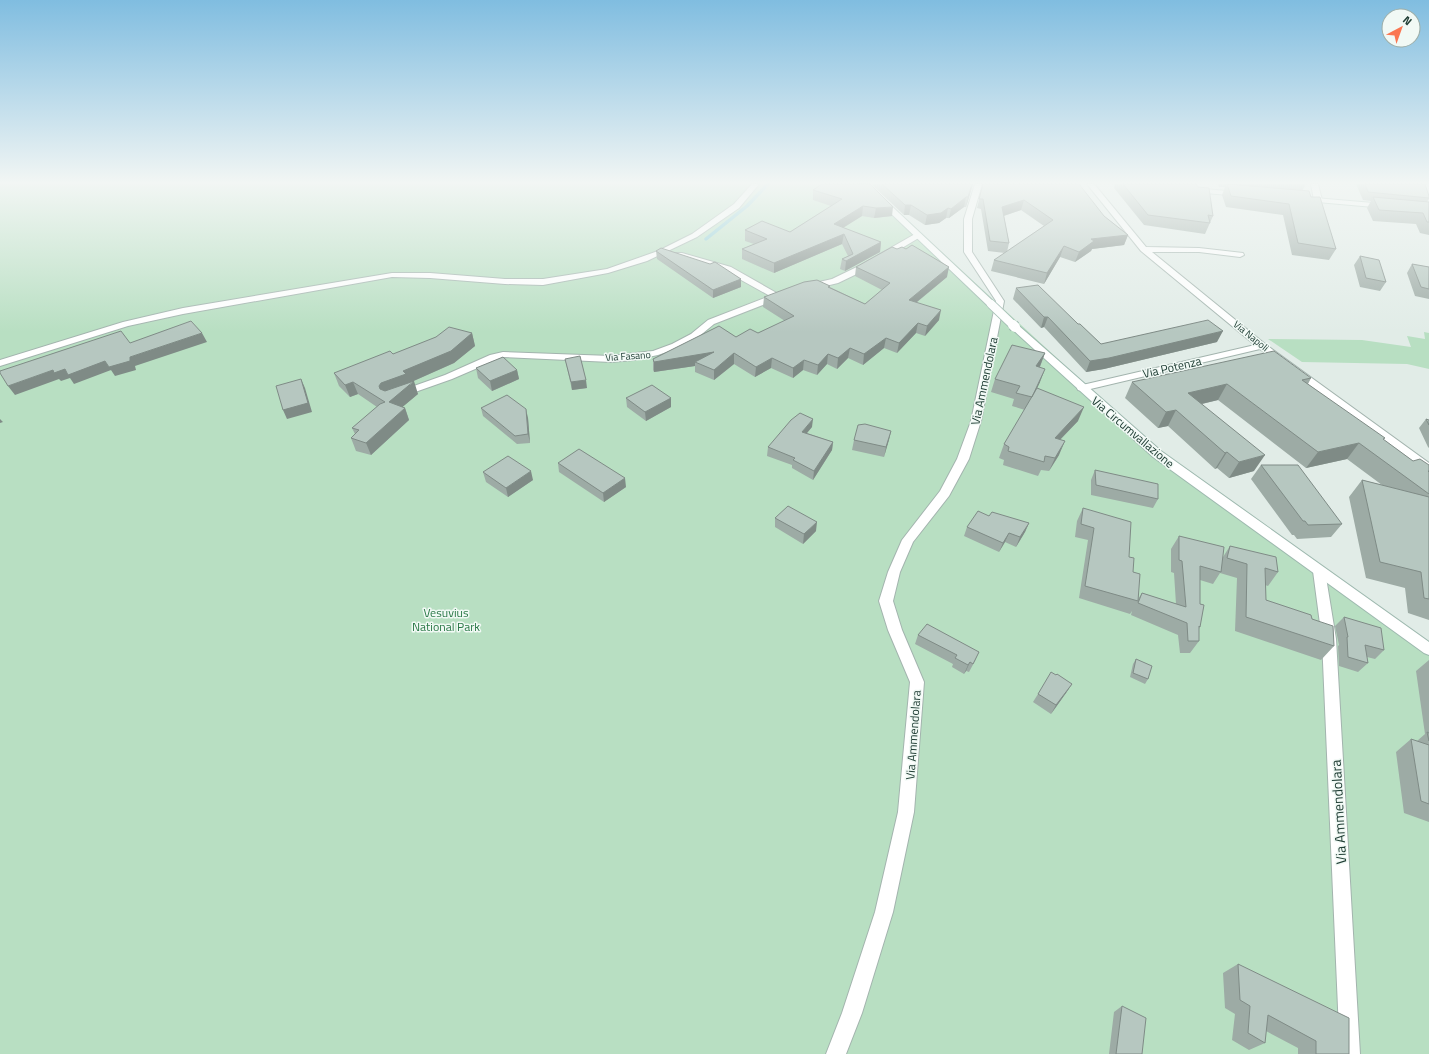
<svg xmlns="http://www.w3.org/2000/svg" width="1429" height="1054" viewBox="0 0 1429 1054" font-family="'Titillium Web',sans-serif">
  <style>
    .green { fill: #b8dfc2 }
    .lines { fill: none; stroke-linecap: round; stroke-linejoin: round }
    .stream { stroke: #85cad5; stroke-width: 3.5 }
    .street-casing { stroke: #a3b4ae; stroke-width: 2 }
    .secondary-casing { stroke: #9eb9af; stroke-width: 2 }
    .street { fill: #fff; fill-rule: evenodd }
    .secondary { fill: #fff; fill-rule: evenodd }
    .secondary-bridge-far1-casing { stroke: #9eb9af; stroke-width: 10; stroke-linecap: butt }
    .secondary-bridge-casing { stroke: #9eb9af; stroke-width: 12; stroke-linecap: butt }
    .secondary-bridge-far1 { stroke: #fff; stroke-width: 8 }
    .secondary-bridge { stroke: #fff; stroke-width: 10 }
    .wall { fill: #9daba5; fill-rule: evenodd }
    .shaded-wall { fill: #7f8b86 }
    .building { fill: #b6c7c0; stroke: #7f8b86 }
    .labels { text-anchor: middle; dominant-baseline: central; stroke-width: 3; stroke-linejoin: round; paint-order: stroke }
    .far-street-label { font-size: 10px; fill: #203e35; stroke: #f1f9f5 }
    .street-label { font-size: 12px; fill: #203e35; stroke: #f1f9f5 }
    .park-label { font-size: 12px; fill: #287745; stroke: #f1f9f5 }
    .near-street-label { font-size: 14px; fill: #203e35; stroke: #f1f9f5 }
  </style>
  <rect width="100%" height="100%" fill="#e1ece7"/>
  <path class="green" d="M0 184H868L1097 395 1175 464 1429 644V1054H0Z
    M1424 332 1429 333V369L1407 364 1302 362 1268 339 1362 340 1411 347 1407 336 1425 339Z"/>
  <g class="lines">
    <path class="stream" d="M706 239 747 206 768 184"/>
    <defs>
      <path id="street" d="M752 184H759L739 208 697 237 647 261 608 273 543 285 505 284 430 278 392 277 183 314 128 326 0 366V360L123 322 183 308 392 273H430L505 279H543L607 269 658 251 692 234 734 204Z
        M975 184H982L972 219V252L1004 301 981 421 969 459 949 496 913 542 900 572 893 601 902 630 924 682 914 812 893 912 862 1013 846 1054H826L842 1013 875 912 898 812 910 682 888 630 879 601 888 572 902 540 940 491 957 459 971 421 996 301 964 252V219Z
        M1087 184H1094L1146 247 1199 248 1243 253 1244 255 1240 257 1199 252H1152L1265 344 1429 463V472L1425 471 1260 349 1082 391 1078 390 1077 388 1078 386 1255 345 1141 251Z
        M1311 184H1318L1322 200 1321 202H1318L1314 200Z
        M915 234H918L922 236 865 270 838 283 809 290 805 287 806 285 832 279 859 266Z
        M676 253H682L731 267 782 296 781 298 714 324 697 338 678 348 658 355 633 360 611 362 503 357 452 379 401 397 396 394 397 392 445 375 490 355 503 352 611 356 653 351 672 344 691 334 708 320 770 296 725 271 676 257Z
        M1319 566 1323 568 1325 571 1336 639 1360 1054H1340L1322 639 1313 571 1315 568Z"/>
      <path id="secondary" d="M860 184H868L994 302 995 304 994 306H988Z
        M1191 188 1240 192 1244 194 1240 196 1194 192H1191Z
        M1303 197 1385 204 1389 206 1385 208 1306 201H1303Z
        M1015 324 1018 325 1161 451 1429 642V655L1424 653 1153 457 1012 329 1010 327 1012 325Z"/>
    </defs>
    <use href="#street" class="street-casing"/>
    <use href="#secondary" class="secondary-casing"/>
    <use href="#street" class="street"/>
    <use href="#secondary" class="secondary"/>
    <defs>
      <path id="secondary-bridge-far1" d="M991 304 1014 326"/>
      <path id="secondary-bridge" d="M1013 325 1015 327"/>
    </defs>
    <use href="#secondary-bridge-far1" class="secondary-bridge-far1-casing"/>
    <use href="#secondary-bridge" class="secondary-bridge-casing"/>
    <use href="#secondary-bridge-far1" class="secondary-bridge-far1"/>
    <use href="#secondary-bridge" class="secondary-bridge"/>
  </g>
  <path class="wall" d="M870 184 892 216 874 218 862 216 843 228 881 242 880 252 845 271 840 269 842 259 848 256 842 244 774 273 742 259V249L754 244 745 241V230L790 232 831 206 813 200V190Z
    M871 184H973L966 207H964L949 218H946L939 223 925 225 909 215H904Z
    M983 184 1104 216 1128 235 1124 245 1092 249 1091 251 1075 262 1060 257 1044 284 991 271 994 260 1005 253 988 251 981 209 977 208ZM1021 210 1044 226 1007 252 1009 243 1004 216Z
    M1115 184H1196L1213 216 1205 234 1144 225 1114 188Z
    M1218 184H1306L1302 191 1311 197 1336 249 1329 260 1292 255 1283 215 1226 207 1222 195 1225 187H1219Z
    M1356 184H1425L1429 196V199L1427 202H1429V235L1420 233 1416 224 1373 221 1367 208 1371 201 1363 200Z
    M656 251 710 264 741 279V287L713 298 657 259Z
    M1360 256 1386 282 1380 291 1360 287 1354 265Z
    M1412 264 1429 267V299L1415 296 1407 273Z
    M856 267 947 277 916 303 939 320 925 336 916 333 897 353 884 348 863 365 848 358 837 369 827 364 817 375 803 370 793 378 771 368 755 377 734 364 714 380 695 372V366L654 372 653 370V359L736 337 758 333 785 321 763 307 764 297 830 286V287L865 304 882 290 855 276Z
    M1016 288 1078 324 1101 344 1217 342 1104 369 1086 372 1044 327 1041 328 1013 299Z
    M472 333 475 346 454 363 409 383 418 394 402 407 405 408 409 420 371 455 356 451 351 438 355 434 352 428 377 407 358 394 350 397 339 386 334 373 393 354Z
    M1045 353 1040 367V382L1036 390 1078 421 1060 440 1059 455 1049 471 1041 470 1038 476 1003 465 1004 460 999 458 1004 444 1025 410 1012 406 1014 399 991 392 995 379Z
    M565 359 587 388 572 390Z
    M476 368 517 370 519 379 492 391 478 378Z
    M1311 378 1308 384 1384 440 1413 461 1429 465V620L1408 613 1405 588 1366 578 1349 497 1362 480 1382 485 1347 459 1306 468 1218 400 1202 404 1254 471 1229 478 1217 468 1215 469 1168 426 1158 428 1125 398 1132 382Z
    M626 398H671V407L646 421 627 407Z
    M481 408 528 418 530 443 517 444 483 416Z
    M1426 419 1429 420V448L1428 447 1419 428Z
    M812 427 807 433 833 442 832 450 813 480 792 468V465L767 456 768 447Z
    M891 431 884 457 852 450 854 440Z
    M558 463 626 487 604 502 559 472Z
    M1261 465 1342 524 1331 537 1297 539 1294 535H1292L1251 479Z
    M1095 470 1158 499 1153 508 1091 495V480Z
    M483 472 533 480 508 497 486 482Z
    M1083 508 1129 557 1138 599 1142 593 1176 604 1174 573 1171 572V549L1179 536 1223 557 1230 546 1278 572 1268 586 1265 585 1266 600 1312 619 1334 646 1321 660 1235 631 1237 578 1220 573 1213 584 1200 580V627L1199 629V641L1190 653H1180L1178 635 1131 615 1132 611 1130 614 1079 598 1088 540 1075 537 1077 521Z
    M989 516 1029 523 1025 532 1016 547 1005 542 999 552 964 536 967 527Z
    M775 518 816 531 803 544 775 527Z
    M1344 617 1384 650 1375 659 1367 657 1368 663 1358 672 1339 666 1338 646 1339 645 1335 626Z
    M918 635 979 652 975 661 969 672 966 671 964 674 952 667 953 664 915 644Z
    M1136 659 1148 679 1145 684 1130 677 1133 664Z
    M1429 660V822L1404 813 1396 752 1411 739 1417 741 1425 734 1416 671Z
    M1056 675 1072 684 1066 693 1051 714 1033 702 1038 694Z
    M1238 964 1349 1054H1298V1048L1266 1031 1265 1043 1249 1050 1232 1040 1235 1014 1225 1008 1223 973Z
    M1122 1006 1142 1054H1109L1114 1012Z"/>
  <path class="shaded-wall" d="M972 184H973L966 207 968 197Z
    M966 197 964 207 949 218 951 209Z
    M1024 200 1021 210 1000 217 1002 207Z
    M905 205H911L909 215H904Z
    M863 206 862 216 833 234 834 224Z
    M893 207 892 216 874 218 876 208Z
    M948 208 946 218 939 223 925 225 927 215Z
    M844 234 842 244 774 273V263Z
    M1128 235 1124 245 1092 249 1091 251 1075 262 1079 252 1091 239Z
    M881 242 880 252 845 271 846 261Z
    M1064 246 1060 257 1044 284 1047 273Z
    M949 267 947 277 907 310 909 300Z
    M741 279V287L713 298V290Z
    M941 310 939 320 925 336 927 326Z
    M1044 317H1048L1044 327 1041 328Z
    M918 323 916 333 897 353 899 343Z
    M1223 331 1217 342 1104 369 1086 372 1090 361Z
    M202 333 207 342 135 366 136 370 115 376 109 367 130 357Z
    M472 333 475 346 454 363 409 383 410 385 414 381 418 394 393 415 384 398 379 386 381 383Z
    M886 338 884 348 863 365 864 354Z
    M850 348 848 358 837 369 838 358Z
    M714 352 695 362V366L654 372V362Z
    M734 353V364L714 380V370Z
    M1045 353 1040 366 1031 379 1036 366Z
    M828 354 827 364 817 375 818 365Z
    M772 358 771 368 755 377 756 367Z
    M804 360 803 370 793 378V368Z
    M105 361 111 370 74 384 70 378 61 381 59 379 15 395 8 386 53 370 65 369Z
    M1045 369 1040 382 1027 410 1032 397Z
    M517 370 519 379 492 391 490 381Z
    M301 379 305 388 312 412 287 419 283 410Z
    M586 380 587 388 572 390 571 382Z
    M353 382 358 394 350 397 345 385Z
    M1227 384 1218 400 1180 409 1188 393Z
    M671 398V407L646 421 645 412Z
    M1084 407 1078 421 1049 451 1055 438Z
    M405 408 409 420 371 455 366 443Z
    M526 409 528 418 530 443 528 434Z
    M1176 410 1168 426 1158 428 1166 412Z
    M0 419 3 422 0 423Z
    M813 419 812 427 801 440 802 432Z
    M891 431 889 440 884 457 886 447Z
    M1065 441 1059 455 1049 471 1055 458Z
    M833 442 832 450 813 480 814 471Z
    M1359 443 1347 459 1306 468 1318 452Z
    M1227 452 1217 468 1215 469 1225 453Z
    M1265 455 1254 471 1229 478 1239 462Z
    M531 471 533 480 508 497 506 488Z
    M625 478 626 487 604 502 603 493Z
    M817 522 816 531 803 544 804 534Z
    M1029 523 1025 532 1016 547 1020 537Z
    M1009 533 1005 542 999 552 1003 543Z
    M970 662 966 671 964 674 968 665Z
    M1072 684 1066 693 1051 714 1056 705Z"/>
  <path class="building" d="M822 184H870L893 207 876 208 863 206 834 224 881 242 846 261 842 259 853 254 844 234 774 263 742 249 767 239 745 230 762 221 790 232 842 199 813 190Z
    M882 184H972L968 197H966L951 209 948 208 941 213 927 215 911 205H905Z
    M983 184H1079L1104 216 1128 235 1091 239 1094 241 1079 252 1064 246 1047 273 994 260 1053 220 1024 200 1002 207 1009 243 990 241 983 199H979Z
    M1123 184H1196L1198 187 1209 188 1213 216 1208 215 1210 223 1148 215Z
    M1227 184 1309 191 1311 197H1320L1336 249 1298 243 1289 204 1231 196Z
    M1365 184H1425L1429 196V198L1368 192Z
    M1373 197 1429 202V222H1427L1423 213 1379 210Z
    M912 245 949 267 909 300 941 310 927 326 918 323 899 343 886 338 864 354 850 348 838 358 828 354 818 365 804 360 793 368 772 358 756 367 734 353 714 370 695 362 714 352 654 362 653 359 719 326 736 337 750 329 758 333 794 316 764 297 804 282 817 280 830 286 828 287 865 304 890 283 856 267 892 247 897 249 902 247 906 249Z
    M661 248 710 264 715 262 741 279 713 290 656 251Z
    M1360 256 1379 260 1386 282 1366 278Z
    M1412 264 1429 267V289L1421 287Z
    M1038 285 1078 324H1080L1101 344 1208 320 1223 331 1109 358 1090 361 1048 317H1044L1016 288Z
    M191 321 202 333 130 357V361L109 367 105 361 68 375 65 369 54 373 53 370 8 386 0 373V371L121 331 130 343Z
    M449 327 472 333 451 351 403 371 406 374 381 383 379 386 380 389 385 391 414 381 389 402 405 408 366 443 351 438 359 430 352 428 380 404 385 402 353 382 345 385 334 373 390 351 393 354 436 337Z
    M1012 345 1045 353 1036 366 1045 369 1032 397 1016 393 1020 386 995 379Z
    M1274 351 1311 378 1302 380 1385 438 1383 439 1413 461 1420 459 1429 465V471H1428L1429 472V494L1359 443 1318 452 1227 384 1188 393 1265 455 1239 462 1227 452 1225 453 1176 410 1166 412 1132 382Z
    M580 356 586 380 571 382 565 359Z
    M503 357 517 370 490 381 476 368Z
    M301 379 308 403 283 410 276 386Z
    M652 385 671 398 645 412 626 398Z
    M1037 388 1084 407 1055 438 1065 441 1055 458 1045 456 1044 462 1008 451 1009 447 1004 444Z
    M507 395 526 409 528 434 515 436 481 408Z
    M800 413 813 419 802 432 833 442 814 471 793 460 795 458 768 447 791 420Z
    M1426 419 1429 420V425Z
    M865 424 891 431 886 447 854 440 858 425Z
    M579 449 625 478 603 493 558 463Z
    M508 456 531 471 506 488 483 472Z
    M1261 465H1298L1342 524 1308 525 1305 521H1303Z
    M1095 470 1158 484V499L1096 485Z
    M1362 480 1429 497V599L1424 598 1421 572 1380 562Z
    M788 506 817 522 804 534 775 518Z
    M1083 508 1131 522 1129 557 1134 558 1133 572 1140 574 1138 601 1085 586 1094 528 1081 524Z
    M978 511 989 516 992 512 1029 523 1020 537 1009 533 1003 543 967 527Z
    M1179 536 1224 547 1221 572 1200 566V604L1204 605 1200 627 1199 626V641H1188L1187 623 1138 603 1142 593 1186 607 1182 561 1179 560Z
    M1230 546 1276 557 1278 572 1265 568 1266 600 1311 615 1312 619 1333 626 1334 646 1246 617 1247 564 1227 558Z
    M1344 617 1381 628 1384 650 1365 645 1368 663 1348 657 1347 637H1348Z
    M927 624 979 652 973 664 970 662 968 665 955 658 957 655 918 635Z
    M1136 659 1152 666 1148 679 1133 673Z
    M1051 672 1056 675 1057 674 1072 684 1056 705 1038 694Z
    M1427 732 1429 733V741Z
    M1411 739 1429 745V804L1421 801Z
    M1238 964 1349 1018V1054H1316V1041L1268 1015 1265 1043 1248 1033 1250 1006 1240 1000Z
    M1122 1006 1146 1018 1142 1054H1116Z"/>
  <linearGradient id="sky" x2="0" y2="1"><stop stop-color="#80bde0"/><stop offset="0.55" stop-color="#f2f6f4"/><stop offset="1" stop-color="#f2f6f4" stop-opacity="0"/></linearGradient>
  <rect width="1429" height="332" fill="url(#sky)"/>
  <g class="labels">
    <g class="far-street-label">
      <text transform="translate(1251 336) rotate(39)">Via Napoli</text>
      <text transform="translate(628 356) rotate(-4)">Via Fasano</text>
    </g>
    <g class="street-label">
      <text transform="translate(1172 367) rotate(-13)">Via Potenza</text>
      <text transform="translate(984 381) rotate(-78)">Via Ammendolara</text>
      <text transform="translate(1133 432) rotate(40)">Via Circumvallazione</text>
      <text transform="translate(913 735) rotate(-86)">Via Ammendolara</text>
    </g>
    <g class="park-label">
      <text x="446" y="612">Vesuvius<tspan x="446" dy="14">National Park</tspan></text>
    </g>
    <g class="near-street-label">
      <text transform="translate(1338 812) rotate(-93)">Via Ammendolara</text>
    </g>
  </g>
  <g transform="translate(1401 28) rotate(41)"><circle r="19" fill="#f1f9f5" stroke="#9daea8"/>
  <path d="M0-3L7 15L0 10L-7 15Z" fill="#fa7651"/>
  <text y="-6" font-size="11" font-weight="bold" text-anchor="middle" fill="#203e35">N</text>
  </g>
</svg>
